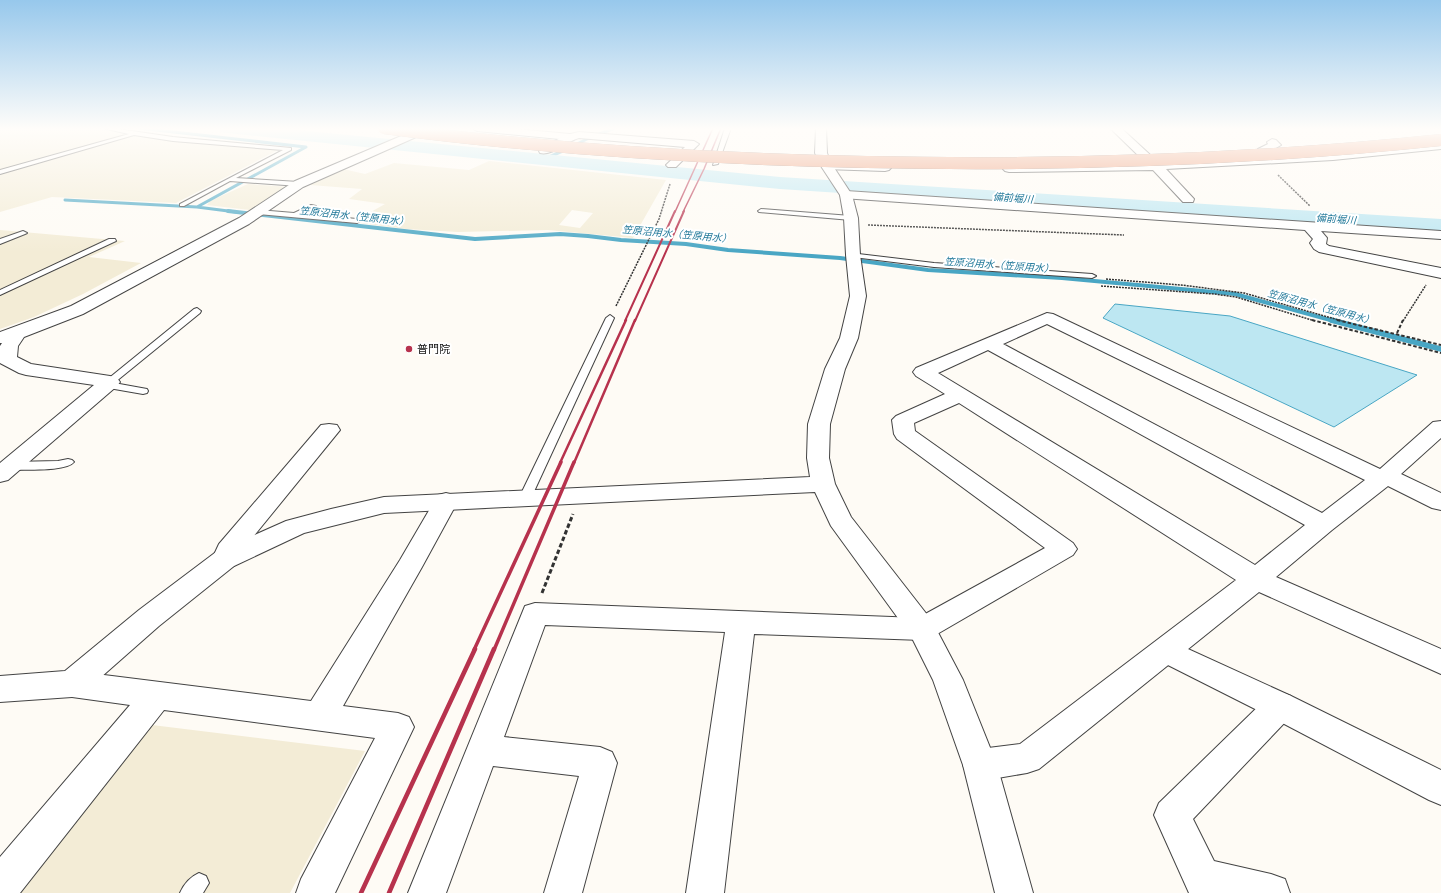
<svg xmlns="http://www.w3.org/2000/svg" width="1441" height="893" viewBox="0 0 1441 893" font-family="'IBM Plex Serif','Noto Sans JP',serif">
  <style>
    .farmland { fill: #f3ecd6; fill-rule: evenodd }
    .water { fill: #bde7f2; stroke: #49a6c4 }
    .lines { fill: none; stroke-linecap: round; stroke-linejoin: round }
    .stream-far2 { stroke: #49a6c4; stroke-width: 3 }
    .stream-far1 { stroke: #49a6c4; stroke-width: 4 }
    .stream { stroke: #49a6c4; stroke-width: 5.5 }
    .river { fill: #bde7f2; fill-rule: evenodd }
    .service-casing { stroke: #434343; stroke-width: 2 }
    .minor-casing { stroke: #434343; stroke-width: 2 }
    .tertiary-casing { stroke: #434343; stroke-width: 2 }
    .path-far2 { stroke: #323232; stroke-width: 1.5; stroke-dasharray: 2 1; stroke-linecap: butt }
    .path-far1 { stroke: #323232; stroke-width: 2; stroke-dasharray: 3.5 2; stroke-linecap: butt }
    .path { stroke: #323232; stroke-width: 3; stroke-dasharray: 4.5 2.5; stroke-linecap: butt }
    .service { fill: #fff; fill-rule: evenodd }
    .minor { fill: #fff; fill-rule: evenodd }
    .tertiary { fill: #fff; fill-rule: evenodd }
    .rail-far4 { stroke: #b7324d; stroke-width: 1.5 }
    .rail-far3 { stroke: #b7324d; stroke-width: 2 }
    .rail-far2 { stroke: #b7324d; stroke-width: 2.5 }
    .rail-far1 { stroke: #b7324d; stroke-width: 3.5 }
    .rail { stroke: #b7324d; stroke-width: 4.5 }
    .motorway-bridge-casing { stroke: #212121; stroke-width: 12; stroke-linecap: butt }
    .motorway-bridge { stroke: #e98e67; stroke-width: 12 }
    .poi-dot { fill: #b7324d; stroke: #fff; stroke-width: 1.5 }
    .labels { text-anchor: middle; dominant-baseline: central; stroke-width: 4; stroke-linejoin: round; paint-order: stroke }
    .far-water-label { font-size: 10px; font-style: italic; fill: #22799a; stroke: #fff }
    .poi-label { font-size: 11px; fill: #101010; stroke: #fff; text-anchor: start }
  </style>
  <rect width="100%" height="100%" fill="#fefbf5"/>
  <path class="farmland" d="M0 128H95L125 134 278 150 176 203 52 197 0 212Z
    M489 161 666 180 633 238 548 230 458 232 406 229 353 222 385 204 349 199 362 189 310 185 343 169 365 174 394 163 469 170ZM572 210 593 213 580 228 559 225Z
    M248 184 290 187 258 211 207 205 210 201Z
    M0 230 125 241 89 257 141 263 83 294 34 317 0 329Z
    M152 725 365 751 290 893H18Z"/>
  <path class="water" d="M1115 304 1230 316 1417 375 1334 427 1103 318Z"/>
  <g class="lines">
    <path class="stream-far2" d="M138 128 306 147 197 207
      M599 134 615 128
      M573 146 591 137
      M542 160 565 150
      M65 200 197 207 236 212"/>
    <path class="stream-far1" d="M228 211 475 239 560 234 588 236 621 240 686 244 728 250 840 258 928 270 1062 278 1235 294 1334 321"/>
    <path class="stream" d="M1331 320 1441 349"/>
    <path class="river" d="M218 128H276L780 177 1441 219V233L780 189 227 133 221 132Z"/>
    <defs>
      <path id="service" d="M102 128H111L173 137 291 148V150L236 178 299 182 302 184 299 186 230 181 184 206H180V204L283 150 173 141 134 135 0 174V170L129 134Z
        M725 128H731L718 164 713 165Z
        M311 205 316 206 303 214 357 219 360 221 357 223 258 214 255 212 258 210 294 213Z
        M761 209 851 216 854 218 851 220 759 212 758 211Z
        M23 231 27 233 25 234 0 244V239Z
        M109 239H115L116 241 0 295V290Z
        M850 253 934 263 1092 274 1096 276 1092 278 934 267 853 257H850Z
        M197 308 201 311 200 313 114 383 147 389 148 391 147 393 143 394 103 387 101 385 103 383 194 309Z
        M610 315 614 318 531 498 529 501H521L519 498 606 318Z
        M68 459 72 460 74 462C66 472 24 469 11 470L7 468 5 466 7 464 11 462 58 461Z
        M199 873 206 876 209 883 203 893H180C184 884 190 877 199 873Z"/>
      <path id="minor" d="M420 128H433L432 130 303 187 249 224 83 314 24 337 18 346 17 357 31 364 110 376 117 378 120 382 117 386 8 480 0 482V463L94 385 26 375 19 373 0 363V346L2 343H0V332L71 306 239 218 295 181Z
        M1110 128H1121L1159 163 1267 158 1257 151 1258 149 1268 144 1267 142 1272 139 1276 140 1281 145 1271 151 1281 157 1441 143V149L1333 160 1166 169 1194 199 1193 202H1183L1153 170 1009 172 1005 171 1003 169 1005 167 1009 166 1146 163Z
        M579 132 694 141 699 144 676 167H668L666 165 685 147 579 138C567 141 553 156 540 153L539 151 540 149 566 135Z
        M828 164 885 165 889 166 891 168 889 170 885 171 824 169 822 167 824 165Z
        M846 191 1441 231V239L1321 231 1327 238 1326 244 1329 246 1441 268V278L1319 252 1314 249 1310 243 1313 239 1305 230 842 198 840 195 842 192Z
        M1047 313 1053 314 1380 469 1433 422 1441 421V438L1401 474 1441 493V510L1432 508 1388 486 1332 530 1276 577 1441 649V674L1259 592 1039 769 1027 773 980 781 968 776 963 765 968 754 980 749 1020 744 1236 580 959 403 914 423 915 431 1073 543 1077 549 1073 555 932 637 922 640 754 634 724 893H686L725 632 545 625 504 737 600 747 612 752 617 763 582 893H544L579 776 493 766 446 893H408L525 606 535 603 918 618 1045 548 897 439 894 434 892 420 896 416 945 394 916 376 913 372 916 368ZM1047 324 1365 480 1322 513 1003 344ZM988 350 1305 525 1255 565 938 373Z
        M329 424 337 425 340 430 240 553 234 566 225 568 216 566 212 559 219 544 321 425Z
        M446 493 454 495 458 501 422 567 343 706 398 713 409 717 414 727 335 893H296L301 879 375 738 164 710 20 893H0V857L130 705 72 697 61 693 57 684 61 675 72 671 311 701 400 560 438 495Z
        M1280 692 1291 696 1296 706 1291 716 1193 819 1214 861 1271 874 1285 879 1290 893H1189L1154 815 1159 803 1269 696Z"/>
      <path id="tertiary" d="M472 128H506L570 134 575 137 570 140 477 131Z
        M816 128H826L827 153 831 163 852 195 858 218 860 255 866 296 858 338 845 369 830 424 829 458 835 484 851 517 932 621 963 680 997 765 1033 893H995L963 765 933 680 911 636 831 526 815 492 384 513 304 533 234 566 159 626 83 693 72 697 0 702V676L65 671 139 610 216 552 286 521 331 509 384 497 810 477 807 458 808 424 825 369 840 338 850 296 846 255 844 218 840 195 819 163 815 153Z
        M1166 639 1291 696 1441 770V805L1429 800 1269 716 1156 659 1151 651 1156 643Z"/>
    </defs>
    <use href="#service" class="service-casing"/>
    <use href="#minor" class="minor-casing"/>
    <use href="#tertiary" class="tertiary-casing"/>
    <path class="path-far2" d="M1278 175 1310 206
      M868 225 1124 235
      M1106 279 1181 285 1244 293 1342 321
      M1101 286 1214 294 1236 297 1315 321
      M616 306 659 219 670 184
      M1403 321 1426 285"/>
    <path class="path-far1" d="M1312 320 1441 353
      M1337 320 1441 345
      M1397 333 1403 320"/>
    <path class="path" d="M542 593 573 514"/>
    <use href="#service" class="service"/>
    <use href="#minor" class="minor"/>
    <use href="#tertiary" class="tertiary"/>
    <path class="rail-far4" d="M675 212 713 128
      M683 212 704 169 721 128"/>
    <path class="rail-far3" d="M625 321 675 211
      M635 321 684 211"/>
    <path class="rail-far2" d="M560 463 626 320
      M574 463 635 320"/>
    <path class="rail-far1" d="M474 650 561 462
      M494 650 574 462"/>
    <path class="rail" d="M361 893 475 649
      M389 893 494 649"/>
    <defs>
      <path id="motorway-bridge" d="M384 128C544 149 705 159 867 162 1059 166 1250 160 1441 140"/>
    </defs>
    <use href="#motorway-bridge" class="motorway-bridge-casing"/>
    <use href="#motorway-bridge" class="motorway-bridge"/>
  </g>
  <linearGradient id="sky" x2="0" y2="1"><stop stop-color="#97c8ec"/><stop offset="0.51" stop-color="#fffdfa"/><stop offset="1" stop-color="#fffdfa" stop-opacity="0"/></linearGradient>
  <rect width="1441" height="253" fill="url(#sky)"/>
  <circle class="poi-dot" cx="409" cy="349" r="4"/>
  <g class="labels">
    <g class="far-water-label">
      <text transform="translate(1013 198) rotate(4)">備前堀川</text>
      <text transform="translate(354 216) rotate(6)">笠原沼用水（笠原用水）</text>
      <text transform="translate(1336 219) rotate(4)">備前堀川</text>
      <text transform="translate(677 234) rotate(5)">笠原沼用水（笠原用水）</text>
      <text transform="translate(999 265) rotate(4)">笠原沼用水（笠原用水）</text>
      <text transform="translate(1321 307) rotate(15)">笠原沼用水（笠原用水）</text>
    </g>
    <g class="poi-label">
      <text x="417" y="349">普門院</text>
    </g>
  </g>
</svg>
